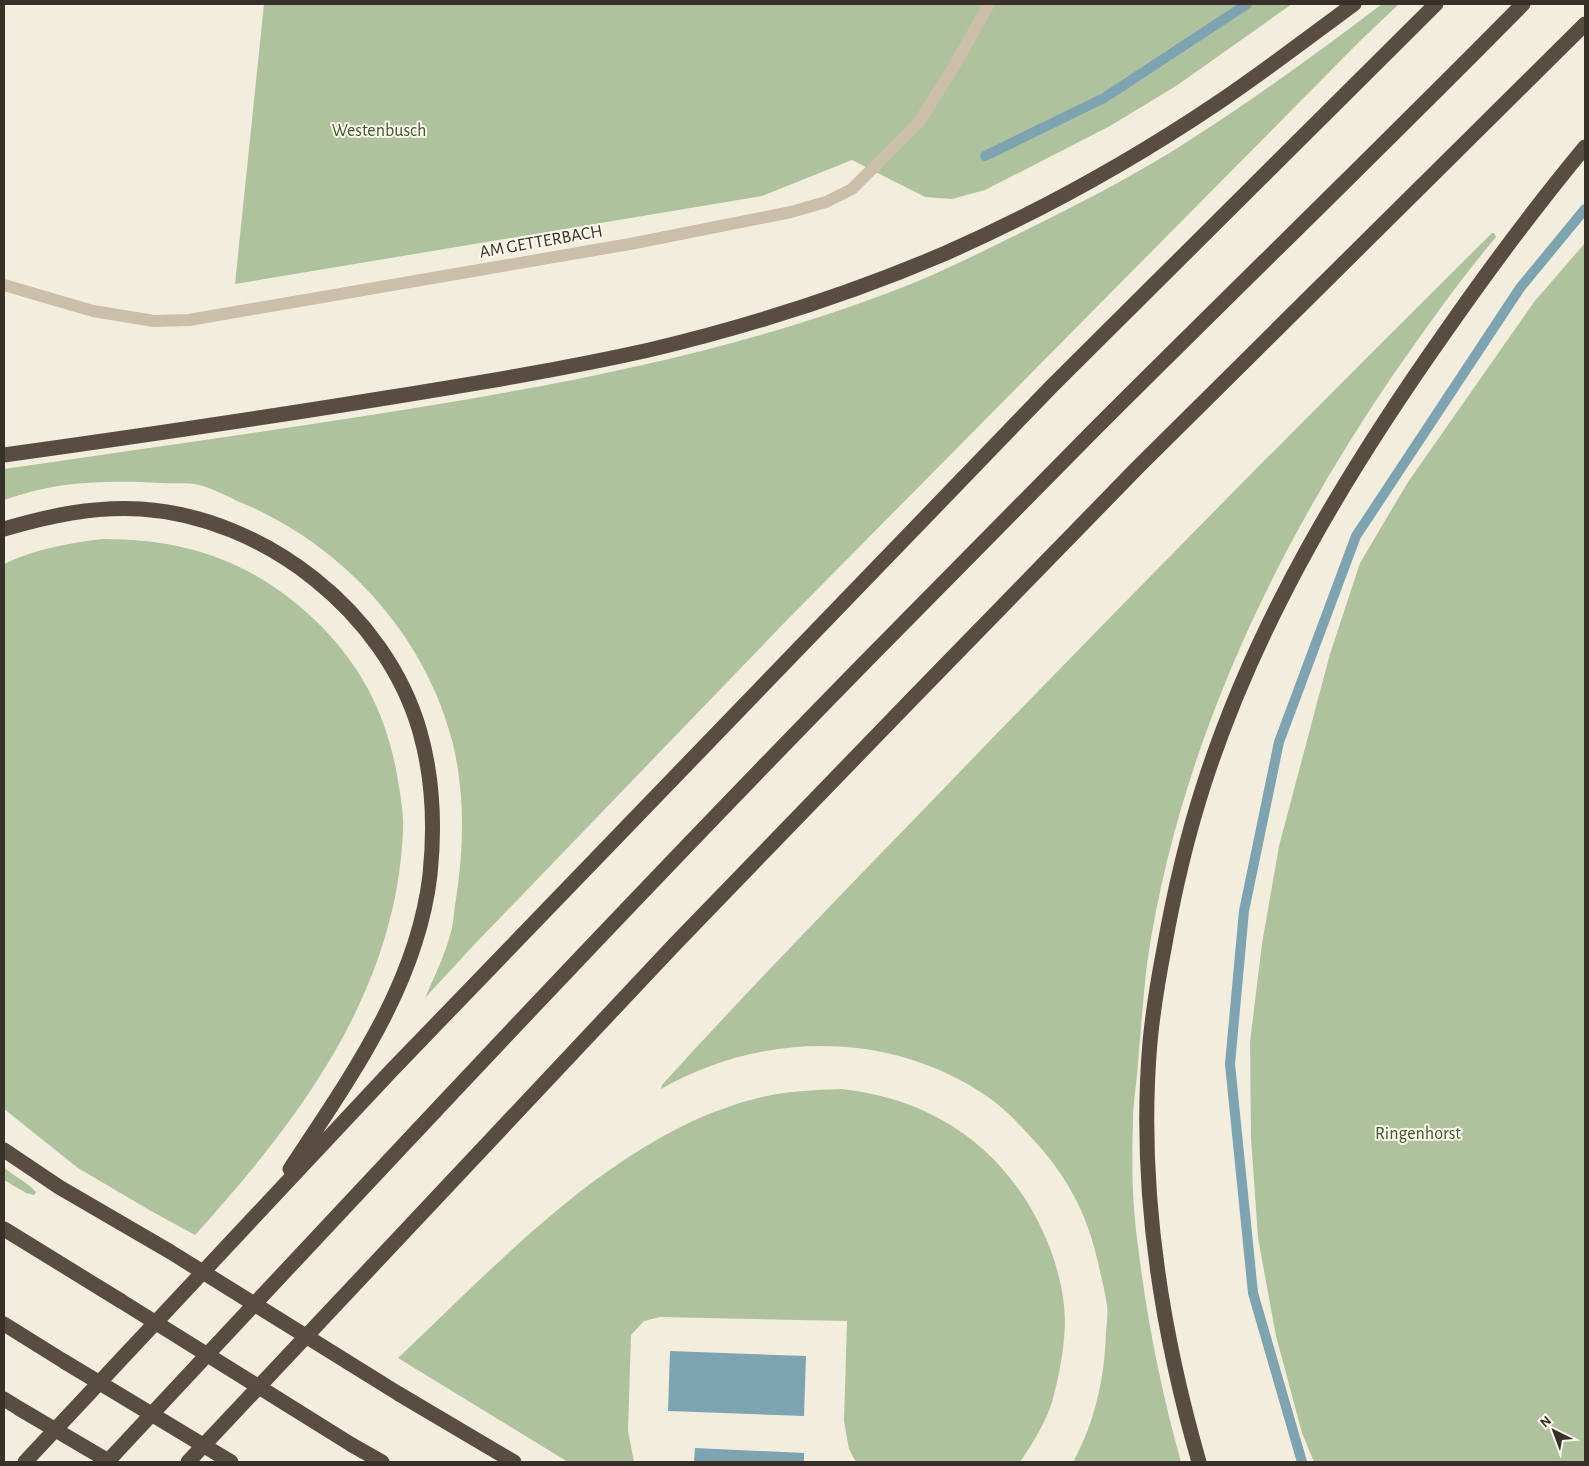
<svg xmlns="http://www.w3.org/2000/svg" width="1589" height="1466" viewBox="0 0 1589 1466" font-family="'Alegreya Sans',sans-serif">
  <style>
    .green { fill: #afc29e }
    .water { fill: #7da4b0 }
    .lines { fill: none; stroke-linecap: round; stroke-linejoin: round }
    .stream { stroke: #7da4b0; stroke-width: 10 }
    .minor { stroke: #cbbfaa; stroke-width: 12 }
    .motorway { stroke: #594d41; stroke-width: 15 }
    .motorway-bridge { stroke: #594d41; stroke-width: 15 }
    .labels { text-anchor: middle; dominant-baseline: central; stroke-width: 4; stroke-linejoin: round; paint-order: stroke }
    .park-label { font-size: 18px; fill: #40572d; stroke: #faf6eb }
    .street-label { font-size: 18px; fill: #38312a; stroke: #faf6eb }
  </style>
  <rect width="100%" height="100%" fill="#f3edde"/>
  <path class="green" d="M264 4H1292L1176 86 1110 126 985 190 952 199 925 197 852 160 762 196 235 284Z
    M1382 4H1399L1359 42 787 620 472 947 425 998C434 977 445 955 451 932 454 921 454 909 456 899 464 847 465 795 453 744 426 636 344 546 242 503 228 497 213 488 199 485 187 482 173 484 161 483 105 480 57 481 4 500V469C126 451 249 434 371 415 555 386 737 353 911 284 950 268 988 249 1026 230 1077 205 1127 179 1176 149 1247 104 1315 55 1382 4Z
    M1492 233H1494L1496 237C1459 281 1426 328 1393 375 1273 551 1178 751 1147 964 1143 997 1141 1030 1138 1063 1137 1082 1133 1102 1133 1122 1132 1151 1132 1180 1134 1208 1135 1224 1137 1239 1139 1254 1148 1325 1162 1394 1181 1462H1073C1095 1422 1105 1377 1106 1331 1107 1322 1108 1313 1107 1305 1105 1292 1102 1280 1099 1267 1088 1214 1067 1175 1029 1135 1017 1122 1003 1107 988 1097 891 1030 762 1031 661 1089L662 1085C748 990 837 899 925 808 1112 614 1301 422 1492 233Z
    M1585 243V1462H1314L1302 1433 1276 1336 1258 1238 1251 1138 1250 1042 1262 944 1279 846 1330 654 1360 563 1408 482 1534 302Z
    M103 539C191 539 259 564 322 627 363 669 387 717 397 775 400 793 404 813 403 831 396 993 299 1120 195 1235L151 1211 78 1168 4 1109V564C35 549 69 543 103 539Z
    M841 1089C935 1099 1007 1150 1045 1236 1057 1264 1065 1294 1065 1324 1064 1351 1059 1377 1052 1402 1045 1424 1032 1444 1020 1462H856L849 1449 844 1421 847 1321 660 1317 644 1321 631 1335 628 1431 634 1462H568L398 1358C501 1261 620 1130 762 1097 788 1091 815 1090 841 1089Z
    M4 1168 30 1186 36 1192 34 1195 26 1193 4 1180Z"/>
  <path class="water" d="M670 1351 806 1356 804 1416 668 1411Z
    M695 1448 804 1453V1462H694Z"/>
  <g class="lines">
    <path class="stream" d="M985 156 1104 98 1247 4
      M1302 1462 1253 1293 1230 1064 1244 911 1279 742 1356 536 1520 288 1585 209"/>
    <path class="minor" d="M4 285 93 311 154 321 189 320 630 244 791 212 826 202 852 189 919 122 953 68 989 4"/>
    <path class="motorway" d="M4 455C133 437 263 418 392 397 478 383 564 369 649 350 750 326 850 294 946 253 1041 211 1133 160 1219 102 1265 71 1309 37 1354 4
      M4 529C48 516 94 506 141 509 264 517 386 612 420 732 433 778 435 827 430 875 417 986 349 1079 290 1169
      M4 1150 59 1187 169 1251
      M4 1229 121 1301
      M4 1324 65 1362
      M399 1394 514 1462
      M4 1399 20 1409
      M352 1445 382 1462
      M25 1462 392 1070 1052 386 1436 4
      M107 1462C360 1191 613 919 873 654 947 579 1021 504 1095 429 1237 287 1382 147 1523 4
      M188 1462 675 944 912 699 1138 467 1585 24
      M1199 1462C1160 1326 1138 1183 1150 1042 1153 1011 1158 980 1164 949 1174 892 1187 836 1205 781 1258 618 1348 470 1446 331 1490 268 1536 206 1585 147"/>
    <path class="motorway-bridge" d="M169 1251 399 1394
      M121 1301 352 1445
      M65 1362 231 1462
      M20 1409 110 1462"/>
  </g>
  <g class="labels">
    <g class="park-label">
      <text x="379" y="131">Westenbusch</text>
      <text x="1418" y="1134">Ringenhorst</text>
    </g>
    <g class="street-label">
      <text transform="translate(541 242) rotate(-10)">AM GETTERBACH</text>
    </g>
  </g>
  <rect width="1589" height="1466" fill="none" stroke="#38312a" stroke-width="10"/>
  <g transform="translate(1554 1431) rotate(318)" stroke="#faf6eb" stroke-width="4" paint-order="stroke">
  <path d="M0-4L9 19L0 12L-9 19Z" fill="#38312a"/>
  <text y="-8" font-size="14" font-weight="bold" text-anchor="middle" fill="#38312a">N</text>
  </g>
</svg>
